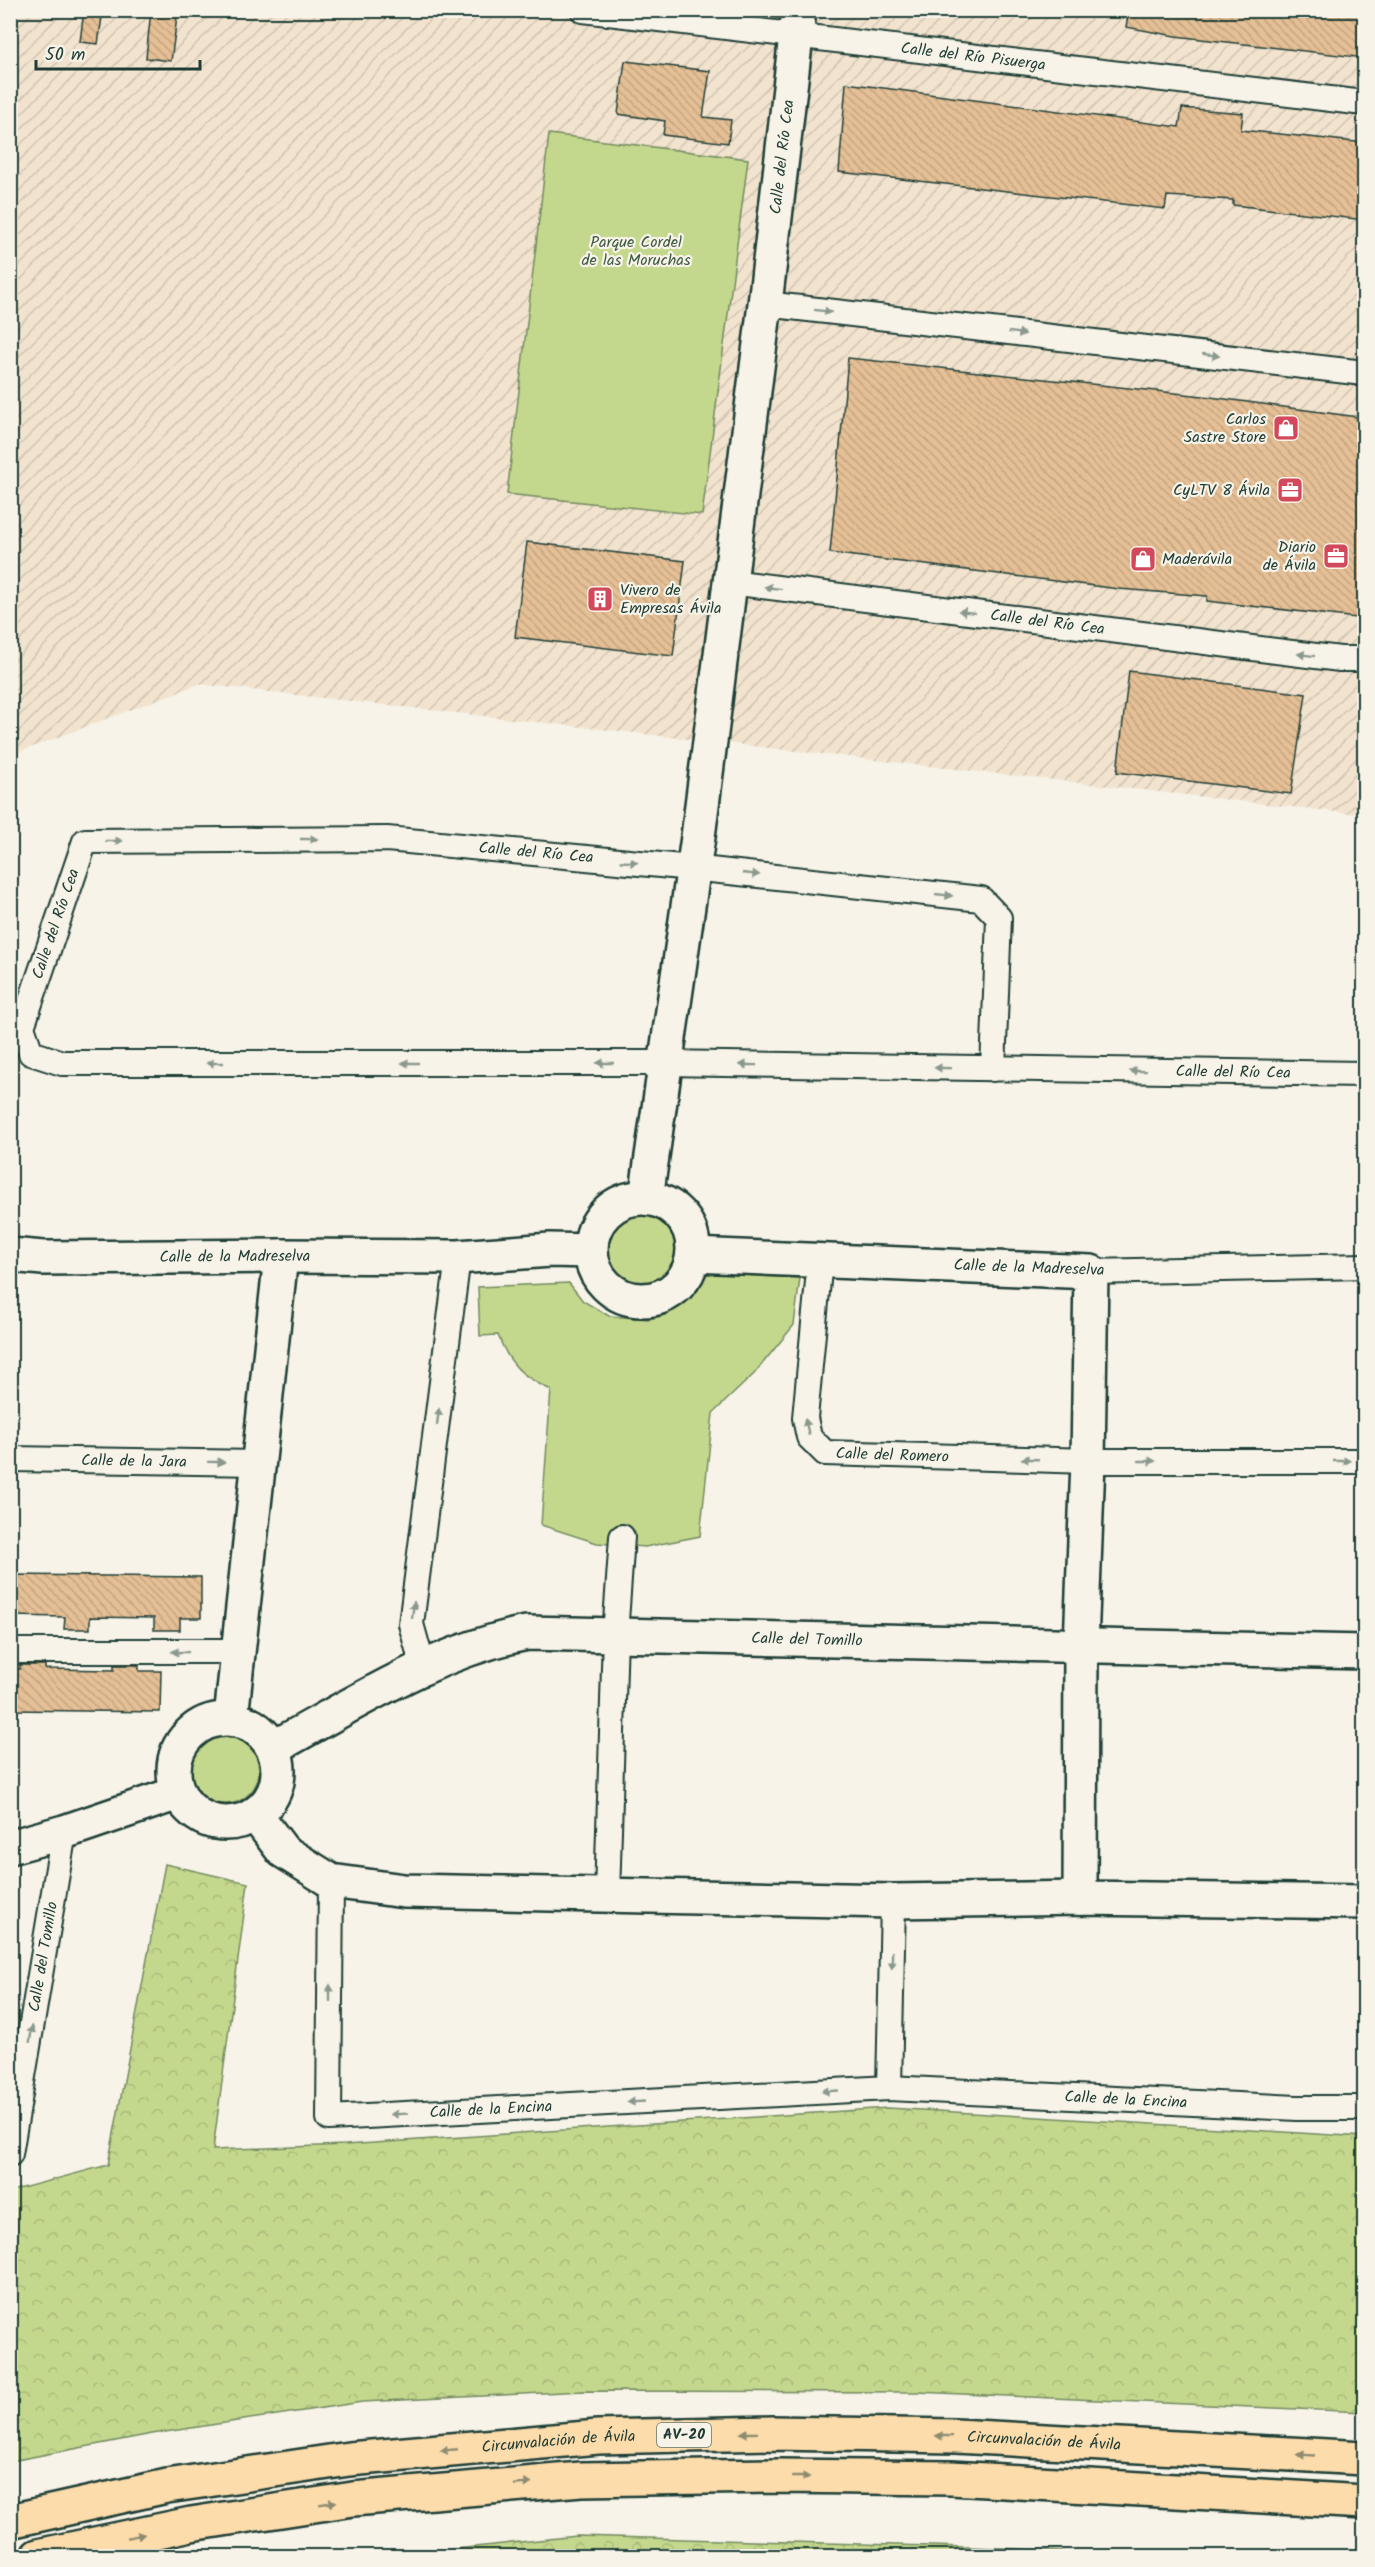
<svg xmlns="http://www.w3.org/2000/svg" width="1375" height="2567" viewBox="0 0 1375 2567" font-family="Kalam,sans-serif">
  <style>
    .industrial { fill: url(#industrial-furrows) }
    .forest { fill: url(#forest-crowns); stroke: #728a60; stroke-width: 1.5 }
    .green { fill: #c4d88d; stroke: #728a60; stroke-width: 1.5 }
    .building { fill: url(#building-back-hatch); stroke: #1f3d34; stroke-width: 1.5 }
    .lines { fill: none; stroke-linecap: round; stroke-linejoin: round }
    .street-casing { stroke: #1f3d34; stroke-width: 28 }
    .secondary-casing { stroke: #1f3d34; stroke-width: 38 }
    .highway-casing { stroke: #1f3d34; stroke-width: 38 }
    .street { stroke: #f7f3e8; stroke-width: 24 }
    .secondary { stroke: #f7f3e8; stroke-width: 33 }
    .highway { stroke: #fddcac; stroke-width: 33 }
    .oneway { fill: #8b988e }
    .oneway2 { fill: #8e8c70 }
    .labels { text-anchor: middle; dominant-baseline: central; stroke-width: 4.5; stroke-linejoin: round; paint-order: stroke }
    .shield { fill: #f7f3e8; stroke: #60746a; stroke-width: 1.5 }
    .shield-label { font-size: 15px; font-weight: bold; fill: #1f3d34 }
    .street-label { font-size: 16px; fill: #1f3d34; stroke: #f7f3e8 }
    .park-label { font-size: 16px; fill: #405c46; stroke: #f7f3e8 }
    .poi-label { font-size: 16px; fill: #1f3d34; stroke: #f7f3e8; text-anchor: end }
  </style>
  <defs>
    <pattern id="industrial-furrows" width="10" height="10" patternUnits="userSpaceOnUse" patternTransform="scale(1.5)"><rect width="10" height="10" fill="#f2e3cf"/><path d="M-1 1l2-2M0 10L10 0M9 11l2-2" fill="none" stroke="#cfc4b2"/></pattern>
    <pattern id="forest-crowns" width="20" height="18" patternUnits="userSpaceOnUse" patternTransform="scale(1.5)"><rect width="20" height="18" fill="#c4d88d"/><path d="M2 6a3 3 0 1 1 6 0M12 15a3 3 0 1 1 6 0" fill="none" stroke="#a8ba7a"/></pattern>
    <pattern id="building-back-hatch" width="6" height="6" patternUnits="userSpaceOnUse" patternTransform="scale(1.5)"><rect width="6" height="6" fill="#e5bf95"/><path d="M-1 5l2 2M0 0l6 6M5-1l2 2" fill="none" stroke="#c4a581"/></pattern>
  </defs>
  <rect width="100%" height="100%" fill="#f7f3e8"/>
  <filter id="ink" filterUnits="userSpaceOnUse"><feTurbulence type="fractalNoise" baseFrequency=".0167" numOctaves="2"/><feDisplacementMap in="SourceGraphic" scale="12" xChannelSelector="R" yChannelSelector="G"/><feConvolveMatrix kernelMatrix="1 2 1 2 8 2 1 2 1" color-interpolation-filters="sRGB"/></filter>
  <g filter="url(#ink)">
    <path class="industrial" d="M11 11H1364V815L199 684 11 755Z"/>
    <path class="forest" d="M165 1864 248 1883 213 2150 345 2145 888 2108 1364 2137V2412L917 2392 584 2391 362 2402 152 2434 11 2461V2191L108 2165Z
      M577 2536 1001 2548 1129 2556H389Z"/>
    <path class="green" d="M549 134 748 159 702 515 507 494Z
      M608 1249a34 34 0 1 1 68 0a34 34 0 1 1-68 0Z
      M702 1273 800 1278 794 1325 754 1374 713 1413 700 1536 645 1547 597 1543 541 1525 551 1390C523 1377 509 1365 498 1335L480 1336 478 1287 569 1283 583 1301 609 1316 649 1319 665 1315Z
      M191 1770a34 34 0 1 1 68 0a34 34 0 1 1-68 0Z"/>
    <path class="building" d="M84 10H103L98 44 80 42Z
      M151 10H178L171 61 146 58Z
      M1129 10H1365V58L1175 36 1126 27Z
      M625 61 710 71 703 117 731 120 728 143 663 135 665 121 618 114Z
      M846 83 1179 127 1182 108 1243 113 1241 130 1365 143V220L1233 205V200L1167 196 1165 209 839 172Z
      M848 358 1203 396 1365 418V619L1207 601V596L1119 589 830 553Z
      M527 542 685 561 673 656 515 637Z
      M1129 671 1306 694 1291 794 1117 772Z
      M10 1575 201 1577V1618H180V1630H154V1618L90 1617V1629H64L65 1617 10 1616Z
      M20 1665H45V1669L114 1670V1665H139V1671H161L160 1712 10 1710V1669H20Z"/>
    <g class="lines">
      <defs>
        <g id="street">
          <path id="s1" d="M583 10 1364 103"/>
          <path d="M765 304 1364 373"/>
          <path id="s2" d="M730 582 1340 659H1364"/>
          <path id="s3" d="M993 1069 999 918 981 899 692 868 387 839 85 841 22 1027 31 1053 62 1063H663L1364 1074"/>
          <path id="s4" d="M820 1260 805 1418 809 1437 825 1453 1088 1461H1364"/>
          <path d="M1091 1272 1364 1266"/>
          <path id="s5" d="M10 1459 259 1463"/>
          <path d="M10 1651H238"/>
          <path d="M423 1667 411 1624 458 1257"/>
          <path id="s6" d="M331 1881 329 2118 889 2088 1297 2108H1364"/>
          <path d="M607 1896 615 1635 622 1537"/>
          <path d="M889 2088 893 1901"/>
          <path id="s7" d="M10 2154 64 1832"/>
        </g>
        <g id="secondary">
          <path id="s8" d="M646 1198 698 837 765 304 799 10"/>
          <circle cx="642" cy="1249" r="51"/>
          <path id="s9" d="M10 1255 43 1258 281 1256 458 1257 550 1250 591 1251"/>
          <path d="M693 1255 1091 1272 1088 1461 1081 1645 1080 1898"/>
          <path d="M231 1718 281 1256"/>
          <circle cx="226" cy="1771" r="52"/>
          <path id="s10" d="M273 1748C354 1704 435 1651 527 1633L1364 1652"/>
          <path d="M255 1814 283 1851 331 1881 404 1891 893 1901 1080 1898 1364 1902"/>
          <path d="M10 1847 64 1832 178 1793"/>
        </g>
        <g id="highway">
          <path id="s11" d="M10 2521 167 2486 349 2459 598 2437 772 2433 955 2436 1364 2458"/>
          <path d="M38 2556 191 2524 353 2499 581 2479 779 2476 951 2478 1364 2502"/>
        </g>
      </defs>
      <use href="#street" class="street-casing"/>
      <use href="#secondary" class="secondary-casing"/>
      <use href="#highway" class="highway-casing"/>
      <use href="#street" class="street"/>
      <use href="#secondary" class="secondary"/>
      <use href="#highway" class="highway"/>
    </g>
    <defs><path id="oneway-solid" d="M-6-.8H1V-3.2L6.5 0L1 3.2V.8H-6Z" transform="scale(1.5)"/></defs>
    <g class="oneway">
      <use href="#oneway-solid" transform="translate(823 311) rotate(7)"/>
      <use href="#oneway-solid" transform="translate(1017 333) rotate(7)"/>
      <use href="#oneway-solid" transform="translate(1211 355) rotate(7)"/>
      <use href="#oneway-solid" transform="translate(773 588) rotate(-173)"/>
      <use href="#oneway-solid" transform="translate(967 612) rotate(-173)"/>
      <use href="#oneway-solid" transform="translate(1306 655) rotate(-173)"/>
      <use href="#oneway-solid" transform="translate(309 839)"/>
      <use href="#oneway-solid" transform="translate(114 841)"/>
      <use href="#oneway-solid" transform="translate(629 862) rotate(5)"/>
      <use href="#oneway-solid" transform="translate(751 874) rotate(6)"/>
      <use href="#oneway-solid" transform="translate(944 895) rotate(6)"/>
      <use href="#oneway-solid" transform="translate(215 1063) rotate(-180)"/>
      <use href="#oneway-solid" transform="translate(410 1063) rotate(-180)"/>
      <use href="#oneway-solid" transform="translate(605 1063) rotate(-180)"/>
      <use href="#oneway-solid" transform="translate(748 1065) rotate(-179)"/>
      <use href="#oneway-solid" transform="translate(943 1068) rotate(-179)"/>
      <use href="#oneway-solid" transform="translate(1138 1071) rotate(-179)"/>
      <use href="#oneway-solid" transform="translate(438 1417) rotate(-83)"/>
      <use href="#oneway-solid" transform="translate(807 1427) rotate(-103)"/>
      <use href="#oneway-solid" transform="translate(1030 1459) rotate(-178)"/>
      <use href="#oneway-solid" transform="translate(1147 1461)"/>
      <use href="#oneway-solid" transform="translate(1342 1461)"/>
      <use href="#oneway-solid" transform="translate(216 1462) rotate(1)"/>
      <use href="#oneway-solid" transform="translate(413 1610) rotate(-83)"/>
      <use href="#oneway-solid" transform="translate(180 1652) rotate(-179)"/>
      <use href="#oneway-solid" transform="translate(892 1960) rotate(91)"/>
      <use href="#oneway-solid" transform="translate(330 1993) rotate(-90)"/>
      <use href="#oneway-solid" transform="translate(31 2034) rotate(-81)"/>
      <use href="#oneway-solid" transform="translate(830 2091) rotate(177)"/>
      <use href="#oneway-solid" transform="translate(636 2102) rotate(177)"/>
      <use href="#oneway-solid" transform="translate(399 2114) rotate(177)"/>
    </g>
    <g class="oneway2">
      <use href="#oneway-solid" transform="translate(749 2433) rotate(179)"/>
      <use href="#oneway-solid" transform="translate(944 2436) rotate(-179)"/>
      <use href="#oneway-solid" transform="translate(449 2450) rotate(175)"/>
      <use href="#oneway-solid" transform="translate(1306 2455) rotate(-177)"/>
      <use href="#oneway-solid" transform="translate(801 2477)"/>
      <use href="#oneway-solid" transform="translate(523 2484) rotate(-5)"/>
      <use href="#oneway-solid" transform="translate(328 2503) rotate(-9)"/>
      <use href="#oneway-solid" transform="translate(136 2536) rotate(-12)"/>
    </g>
  </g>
  <defs>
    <symbol id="shop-square" viewBox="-11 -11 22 22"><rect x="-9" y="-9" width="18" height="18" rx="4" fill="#d1495b" stroke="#f7f3e8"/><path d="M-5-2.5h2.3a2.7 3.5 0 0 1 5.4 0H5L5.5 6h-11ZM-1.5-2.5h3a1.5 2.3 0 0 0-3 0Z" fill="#fff"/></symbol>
    <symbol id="office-square" viewBox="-11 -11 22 22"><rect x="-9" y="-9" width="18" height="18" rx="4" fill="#d1495b" stroke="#f7f3e8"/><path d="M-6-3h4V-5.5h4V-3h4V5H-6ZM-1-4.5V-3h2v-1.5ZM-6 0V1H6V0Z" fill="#fff"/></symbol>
    <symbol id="building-square" viewBox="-11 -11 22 22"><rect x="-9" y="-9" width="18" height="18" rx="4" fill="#d1495b" stroke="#f7f3e8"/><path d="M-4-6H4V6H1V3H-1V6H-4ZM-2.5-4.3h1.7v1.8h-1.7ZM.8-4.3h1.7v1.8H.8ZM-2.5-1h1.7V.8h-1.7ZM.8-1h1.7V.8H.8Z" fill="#fff"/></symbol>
  </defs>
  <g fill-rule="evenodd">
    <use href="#shop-square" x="1271" y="413" width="30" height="30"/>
    <use href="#office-square" x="1275" y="475" width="30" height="30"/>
    <use href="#office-square" x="1321" y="541" width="30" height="30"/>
    <use href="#shop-square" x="1128" y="544" width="30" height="30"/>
    <use href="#building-square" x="585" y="584" width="30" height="30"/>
  </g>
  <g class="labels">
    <rect class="shield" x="657" y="2423" width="54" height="24" rx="4.5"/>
    <g class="shield-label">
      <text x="684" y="2435">AV-20</text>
    </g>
    <g class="street-label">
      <text stroke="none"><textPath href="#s1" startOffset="393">Calle del Río Pisuerga</textPath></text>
      <text stroke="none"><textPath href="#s8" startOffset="1050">Calle del Río Cea</textPath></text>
      <text stroke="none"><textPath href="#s2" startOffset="320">Calle del Río Cea</textPath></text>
      <text transform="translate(536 853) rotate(5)">Calle del Río Cea</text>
      <text transform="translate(56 924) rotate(-71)">Calle del Río Cea</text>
      <text stroke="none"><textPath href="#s3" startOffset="2504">Calle del Río Cea</textPath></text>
      <text stroke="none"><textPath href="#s9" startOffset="225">Calle de la Madreselva</textPath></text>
      <text transform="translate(1029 1268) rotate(2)">Calle de la Madreselva</text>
      <text stroke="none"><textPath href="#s4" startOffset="268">Calle del Romero</textPath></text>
      <text stroke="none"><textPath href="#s5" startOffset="124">Calle de la Jara</textPath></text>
      <text stroke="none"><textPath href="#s10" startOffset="560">Calle del Tomillo</textPath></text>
      <text stroke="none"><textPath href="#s7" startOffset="200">Calle del Tomillo</textPath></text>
      <text stroke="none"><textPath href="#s6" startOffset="1035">Calle de la Encina</textPath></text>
      <text stroke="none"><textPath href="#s6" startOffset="399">Calle de la Encina</textPath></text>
      <text stroke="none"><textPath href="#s11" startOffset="1041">Circunvalación de Ávila</textPath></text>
      <text stroke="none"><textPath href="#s11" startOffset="555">Circunvalación de Ávila</textPath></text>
    </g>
    <g class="park-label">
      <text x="636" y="242">Parque Cordel<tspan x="636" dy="18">de las Moruchas</tspan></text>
    </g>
    <g class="poi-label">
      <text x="1266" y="419">Carlos<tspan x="1266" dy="18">Sastre Store</tspan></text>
      <text x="1270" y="490">CyLTV 8 Ávila</text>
      <text x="1316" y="547">Diario<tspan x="1316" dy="18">de Ávila</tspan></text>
      <text x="1162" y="559" text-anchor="start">Maderávila</text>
      <text x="620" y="590" text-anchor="start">Vivero de<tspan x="620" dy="18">Empresas Ávila</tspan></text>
    </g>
  </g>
  <rect width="1375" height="2567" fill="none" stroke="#f7f3e8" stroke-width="36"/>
  <rect x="18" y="18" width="1339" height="2531" fill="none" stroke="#1f3d34" stroke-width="2" filter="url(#ink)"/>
  <path d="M36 60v9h164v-9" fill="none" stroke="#1f3d34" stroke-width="3"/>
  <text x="45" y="60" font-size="18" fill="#1f3d34" stroke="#f7f3e8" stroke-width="4.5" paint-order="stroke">50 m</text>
</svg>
